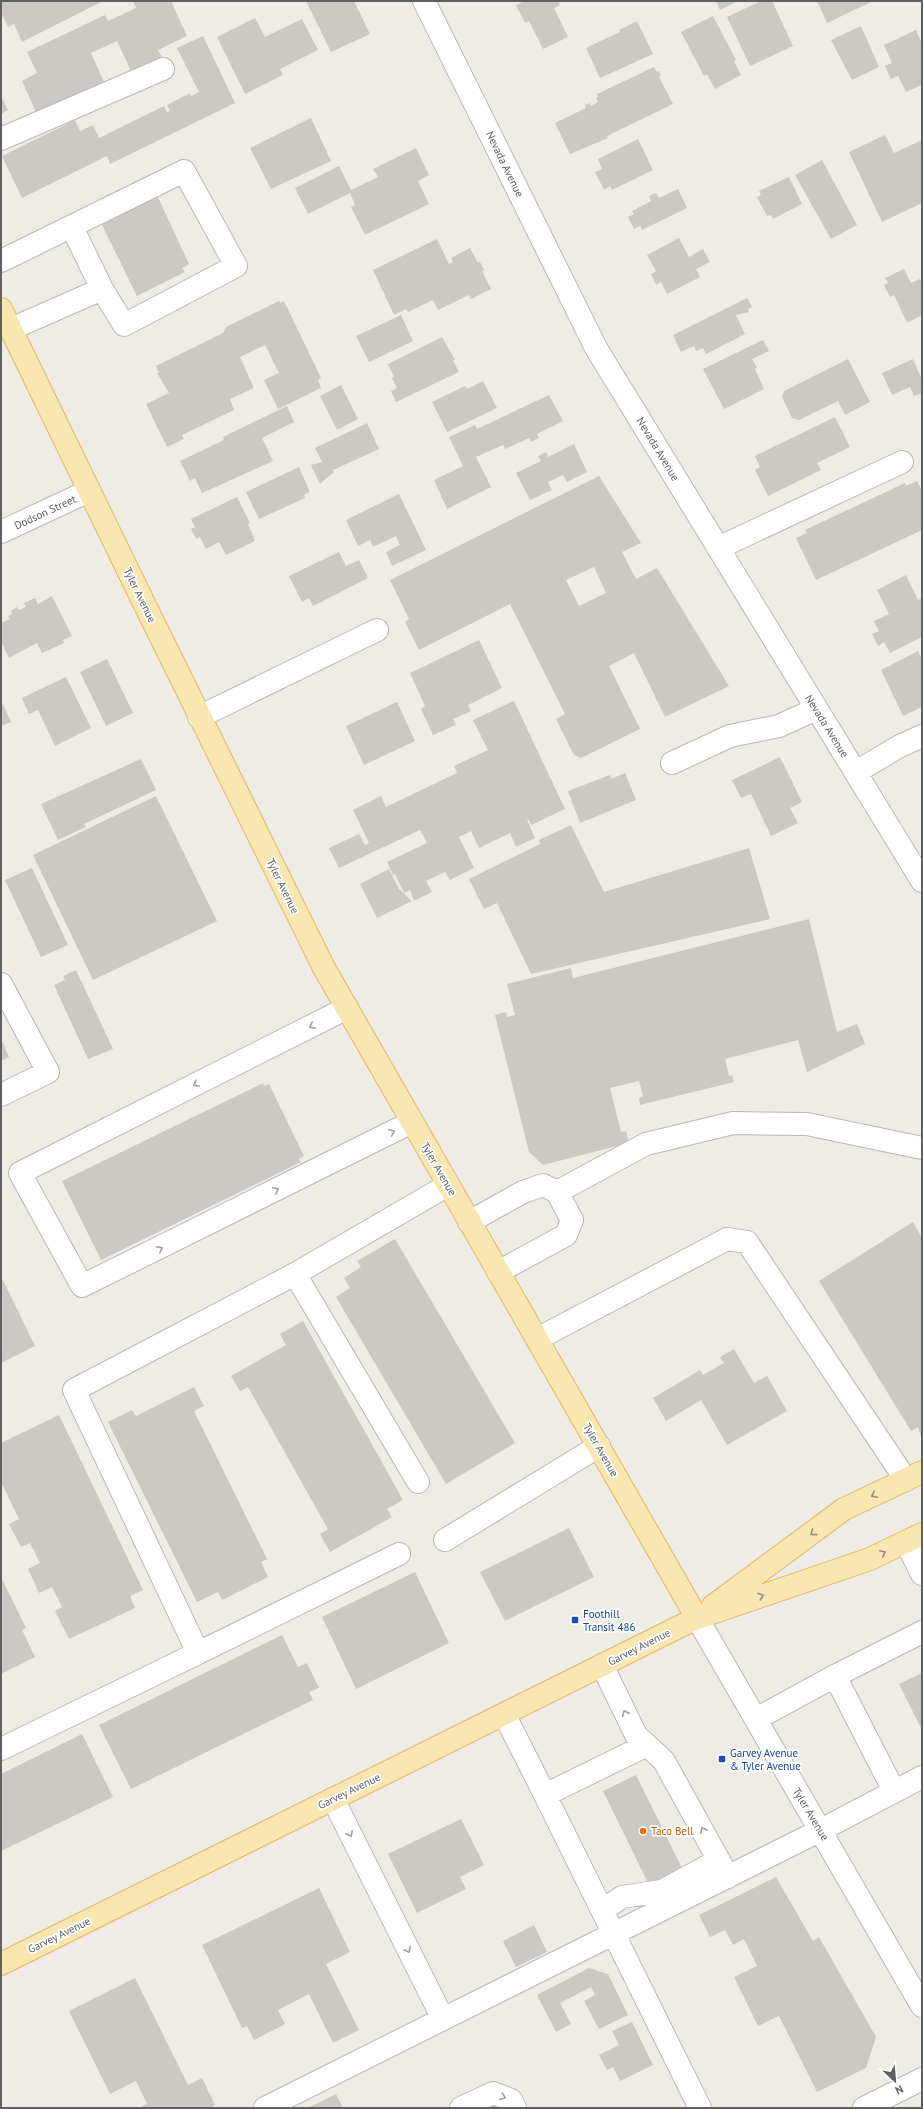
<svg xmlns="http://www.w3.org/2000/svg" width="923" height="2109" viewBox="0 0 923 2109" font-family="'PT Sans',sans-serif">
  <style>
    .building { fill: #ccc9c4; fill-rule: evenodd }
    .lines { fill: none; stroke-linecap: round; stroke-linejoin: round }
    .minor-casing { stroke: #b6b8bb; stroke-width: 24 }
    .major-casing { stroke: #e6b867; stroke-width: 24 }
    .minor { stroke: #fff; stroke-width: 22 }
    .major { stroke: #f8e7b0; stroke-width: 22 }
    .oneway { stroke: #9ea0a2 }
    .oneway2 { stroke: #93907f }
    .transit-dot { fill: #1a4fb4; stroke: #fff; stroke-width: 1.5 }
    .food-dot { fill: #e8710a; stroke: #fff; stroke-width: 1.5 }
    .labels { text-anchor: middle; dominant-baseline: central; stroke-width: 3.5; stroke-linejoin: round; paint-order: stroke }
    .street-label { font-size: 11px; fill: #5d6164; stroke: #fff }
    .transit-label { font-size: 11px; fill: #164399; stroke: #fff; text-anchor: start }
    .food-label { font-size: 11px; fill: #c56008; stroke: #fff; text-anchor: start }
  </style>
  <rect width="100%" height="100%" fill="#eeece5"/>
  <path class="building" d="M1 1H103L22 42 14 24 8 27 1 12Z
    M133 1H171L187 36 158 50 162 57 131 71 117 41 91 53 104 82 51 107 50 105 36 112 22 81 37 73 27 52 105 15 108 21 136 8Z
    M306 1H354L370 34 331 52Z
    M525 1H558L560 5 554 8 568 37 543 49 529 21 525 23 516 5Z
    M716 1H738L720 10Z
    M761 1H772L793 46 750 66 727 17Z
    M817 1H873L827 23Z
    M713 16 736 60 734 61 741 75 715 89 707 74 704 76 681 32Z
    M255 18 265 37 302 19 318 50 280 69 283 75 245 94 217 37Z
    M637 21 653 54 600 78 586 48 620 32 619 30Z
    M861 26 879 67 852 80 831 40Z
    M916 30 922 44V85L906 92 898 76 891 79 885 66 892 63 884 45Z
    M203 36 235 103 110 164 107 156 22 198 2 156 75 120 80 131 93 125 99 138 164 106 167 112 170 111 167 105 190 93 191 96 199 92 177 48Z
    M654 67 657 72 659 71 661 76 659 77 673 104 607 136 608 138 570 154 555 123 586 108 585 105 590 103 591 106 598 102 596 98 598 97 597 94Z
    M1 96 8 110 1 114Z
    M311 118 331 161 271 189 250 148Z
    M885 135 894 153 922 140V203L882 222 849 152Z
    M638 139 653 170 612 190 610 186 604 190 595 172 602 169 598 159Z
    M416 148 429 175 418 181 429 204 365 235 351 207 355 205 350 193 308 214 295 188 339 166 351 190 378 177 373 169Z
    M822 160 857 225 831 239 795 175Z
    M789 177 802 204 773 219 771 215 767 216 757 197 761 195 759 191Z
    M678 189 687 208 642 230 640 226 634 229 628 217 634 214 632 211 651 201 649 196 656 193 659 198Z
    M156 193 189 264 182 268 185 272 137 296 100 221Z
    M679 238 689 257 703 249 710 262 696 269 700 277 667 294 661 282 656 285 651 274 656 271 647 255Z
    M437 239 449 264 453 262 451 258 470 248 478 263 480 262 484 270 482 271 491 289 471 299 469 295 438 310 433 300 408 312 406 309 394 315 373 270Z
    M904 269 911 283 920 279 922 284V315L907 323 894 295 890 297 884 285 888 283 885 278Z
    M747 298 752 307 748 309 749 312 736 315 745 334 706 354 703 348 696 351 694 346 681 352 673 335Z
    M279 301 280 303 284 301 321 378 318 380 321 388 278 409 264 380 279 373 265 345 240 357 254 388 230 399 234 410 182 435 184 439 167 447 146 404 169 393 157 373H159L156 366 223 333 226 327Z
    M401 315 413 341 369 362 356 336Z
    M442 337 455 360H453L459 372 396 402 391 391 397 388 392 378 394 377 388 364Z
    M763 340 769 351 752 359 757 368 755 369 764 389 724 409 703 369Z
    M848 359 870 402 845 415 838 401 799 420 792 418 782 397 784 391Z
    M913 359 922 380V393L914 396 910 387 892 395 882 373Z
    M483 381 497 408 447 432 432 402 465 386 467 389Z
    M341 385 358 419 337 430 320 396Z
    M549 395 563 421 537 434 539 438 531 442 529 438 505 449 503 445 476 457 491 487 447 509 434 480 463 466 449 437 475 425 477 429Z
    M287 406 294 422 262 438 273 461 202 493 195 478 190 481 180 461 224 440 223 437Z
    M835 417 850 447 817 463 821 470 768 496 755 470 760 467 755 456Z
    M367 423 379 449 333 470 334 472 320 484 311 465 322 462 315 448Z
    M574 444 587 472 567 482 563 475 548 482 552 490 530 500 516 473 541 461 538 456 546 452 548 457Z
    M299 467 310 492 304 495 305 498 259 519 246 492Z
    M599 476 641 543 622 552 636 579 657 568 729 686 665 717 634 653 609 666 640 729 581 758 574 755 556 719 565 714 510 604 419 650 405 622 409 619 390 580ZM594 567 606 593 579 606 566 580Z
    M917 481 922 491V530L816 580 796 538 807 533 805 530 905 483 906 486Z
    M399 494 426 550 392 566 386 552 400 545 396 536 373 547 370 540 358 546 346 520Z
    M237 497 250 523 248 524 255 541 226 555 219 542 206 549 200 537 196 539 191 529 195 527 191 519Z
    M339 552 346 566 359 560 368 578 313 606 309 598 302 602 289 576Z
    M906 575 918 600 922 598V637L890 653 884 642 878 646 872 634 879 631 874 621 889 614 877 590Z
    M52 596 72 636 63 640 64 643 42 653 37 643 9 658 1 641V623L10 619 8 616 12 614 11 611 17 607 19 610 26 607 24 603 35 598 38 604Z
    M479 640 502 688 468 705 471 711 453 719 456 725 433 735 421 709 425 706 410 673Z
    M918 651 922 659V707L903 716 881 670Z
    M107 659 133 713 106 726 80 672Z
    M66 677 91 728 55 746 38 710 29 714 22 698Z
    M1 700 11 722 1 726Z
    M514 701 565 809 531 825 529 820H527L535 838 516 847 510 833 479 848 471 831 459 837 474 868 450 880 445 872 426 881 432 892 414 901 410 890 404 893 395 874 393 875 387 862 427 843 420 830 339 868 329 848 359 834 365 845 369 843 353 810 381 796 386 807 457 773 454 766 488 750 473 720Z
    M397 702 415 741 364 765 346 726Z
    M780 757 802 802 790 808 798 823 771 836 751 794 741 798 732 780Z
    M141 759 156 790 84 824 86 827 58 840 41 804Z
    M625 773 636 800 580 823 568 791 610 775 611 779Z
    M156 796 217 921 93 980 33 855Z
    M571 825 604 892 749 848 770 919 531 974 497 903 484 909 469 879 540 844 539 840Z
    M32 868 68 945 41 957 5 880Z
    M389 869 399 889 412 901 377 918 360 884Z
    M809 919 837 1032 857 1024 865 1044 807 1072 798 1040 725 1059 729 1076 732 1075 734 1082 640 1105 639 1098 643 1096 639 1081 610 1088 621 1132 626 1131 629 1143 543 1165 529 1152 495 1015 506 1012 507 1017 515 1015 507 984 571 968 573 978Z
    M76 970 113 1049 88 1059 54 985 65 980 63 976Z
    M2 1041 9 1057 1 1061V1042Z
    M263 1083 264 1086 269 1084 304 1156 299 1159 301 1162 101 1260 62 1181Z
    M913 1222 922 1238V1440L918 1427 911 1431 819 1281Z
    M395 1239 515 1443 446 1484 336 1297 350 1288 344 1278 361 1267 357 1261Z
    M3 1280 35 1346 1 1363V1281Z
    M303 1321 403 1500 387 1509 392 1517 330 1552 320 1534 328 1529 248 1387 240 1391 231 1376 286 1345 280 1334Z
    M734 1349 754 1383 767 1376 787 1411 727 1445 701 1400 666 1421 653 1398 700 1370 703 1375 724 1363 720 1357Z
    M194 1387 204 1406 194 1411 267 1559 261 1562 268 1577 222 1600 218 1592 197 1602 108 1422 132 1410 136 1416Z
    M59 1415 143 1590 130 1596 135 1608 69 1639 55 1611 62 1607 52 1587 39 1593 28 1569 40 1563 30 1543 21 1547 9 1524 19 1519 1 1482V1443Z
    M569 1528 594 1577 505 1621 480 1572Z
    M415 1572 449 1643 356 1689 322 1617Z
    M1 1577 26 1628 22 1630 35 1657 1 1674Z
    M282 1635 298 1667 307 1663 319 1688 309 1692 313 1700 131 1789 99 1725Z
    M922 1673V1730L899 1684Z
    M82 1734 113 1797 1 1851V1774Z
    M636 1775 683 1870 650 1887 603 1791Z
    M461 1819 484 1865 460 1877 466 1889 417 1913 388 1854Z
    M776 1877 813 1941 819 1937 876 2037 866 2068 817 2092 779 2016 758 2026 734 1977 757 1966 744 1939 733 1945 725 1930 710 1937 699 1915Z
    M319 1888 350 1952 326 1964 359 2030 333 2043 309 1994 278 2010 285 2024 254 2040 247 2026 242 2028 202 1945Z
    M534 1925 547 1952 516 1967 503 1941Z
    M589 1968 608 1974 628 2015 599 2029 584 2001 595 1995 591 1987 560 2003 571 2024 556 2032 537 1995Z
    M135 1978 188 2085 202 2078 215 2105 210 2108H139L147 2104 136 2081 110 2094 69 2011Z
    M632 2022 653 2065 620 2081 613 2067 607 2070 599 2055 619 2045 612 2031Z
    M336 2094 343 2108H308Z"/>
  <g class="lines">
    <defs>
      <path id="minor" d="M424 1 596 348 922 881
        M1 139 163 69
        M72 227 102 289
        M1 261 184 171 236 266 124 325 102 289 11 329
        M1 532 89 491
        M718 548 902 462
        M199 717 377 630
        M672 763 730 736 779 726 816 709
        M856 772 900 746 922 736
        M1 984 48 1072 1 1095
        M347 1008 20 1173 82 1286 412 1122
        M557 1192 646 1144 733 1123 807 1124 922 1148
        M469 1222 523 1192 543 1185 557 1192 572 1220 566 1235 498 1272
        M295 1274 418 1482
        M537 1339 727 1239 747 1242 906 1480
        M445 1540 599 1446
        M906 1542 922 1574
        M697 1618 922 2006
        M198 1653 399 1554
        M602 1665 636 1735 664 1761 728 1877
        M504 1714 545 1795
        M756 1719 835 1676
        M647 1745 545 1795 700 2108
        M1 1749 198 1653 74 1390 295 1274 448 1185
        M894 1791 835 1676 922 1632
        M333 1799 443 2019
        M603 1910 622 1897 662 1891 719 1860
        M265 2108 821 1830 922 1777
        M461 2108 493 2093 511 2100 515 2108
        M864 2108 922 2079"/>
      <path id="major" d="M1 309 140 595 324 968 697 1618
        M713 1606 844 1509 922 1472
        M1 1964 697 1618 870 1559 922 1534"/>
    </defs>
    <use href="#minor" class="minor-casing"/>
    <use href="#major" class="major-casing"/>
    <use href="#minor" class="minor"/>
    <use href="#major" class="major"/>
  </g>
  <defs><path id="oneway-chevron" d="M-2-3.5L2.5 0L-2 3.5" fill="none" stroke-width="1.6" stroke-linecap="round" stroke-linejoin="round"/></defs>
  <g class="oneway">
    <use href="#oneway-chevron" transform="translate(312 1026) rotate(153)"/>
    <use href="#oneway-chevron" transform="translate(196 1084) rotate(153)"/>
    <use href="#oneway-chevron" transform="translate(392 1132) rotate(-25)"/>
    <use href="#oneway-chevron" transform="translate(276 1190) rotate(-27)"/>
    <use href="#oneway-chevron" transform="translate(160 1249) rotate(-27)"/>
    <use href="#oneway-chevron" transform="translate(625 1713) rotate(-116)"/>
    <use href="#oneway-chevron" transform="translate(703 1830) rotate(-119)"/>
    <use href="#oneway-chevron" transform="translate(350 1834) rotate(63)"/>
    <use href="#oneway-chevron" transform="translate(408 1950) rotate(63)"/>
    <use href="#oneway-chevron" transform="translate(503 2097) rotate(20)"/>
  </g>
  <g class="oneway2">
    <use href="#oneway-chevron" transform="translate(874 1495) rotate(154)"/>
    <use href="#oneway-chevron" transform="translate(813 1533) rotate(143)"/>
    <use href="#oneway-chevron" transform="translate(883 1553) rotate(-25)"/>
    <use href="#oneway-chevron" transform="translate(761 1596) rotate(-19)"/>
  </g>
  <g class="transit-dot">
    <rect x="571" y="1616" width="8" height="8" rx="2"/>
    <rect x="718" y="1755" width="8" height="8" rx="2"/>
  </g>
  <circle class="food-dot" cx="643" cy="1831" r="4"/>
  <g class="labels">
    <g class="street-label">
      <text transform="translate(505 164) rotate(64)">Nevada Avenue</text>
      <text transform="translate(658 449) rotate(59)">Nevada Avenue</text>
      <text transform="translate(45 512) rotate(-25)">Dodson Street</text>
      <text transform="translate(140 595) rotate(64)">Tyler Avenue</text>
      <text transform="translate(827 726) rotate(58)">Nevada Avenue</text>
      <text transform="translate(283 886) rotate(64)">Tyler Avenue</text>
      <text transform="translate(439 1169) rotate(60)">Tyler Avenue</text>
      <text transform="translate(601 1450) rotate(60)">Tyler Avenue</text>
      <text transform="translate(639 1647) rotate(-27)">Garvey Avenue</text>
      <text transform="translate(349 1791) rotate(-26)">Garvey Avenue</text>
      <text transform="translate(811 1814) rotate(59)">Tyler Avenue</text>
      <text transform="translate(59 1935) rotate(-26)">Garvey Avenue</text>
    </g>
    <g class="transit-label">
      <text x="583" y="1614">Foothill<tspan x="583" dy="13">Transit 486</tspan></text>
      <text x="730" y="1753">Garvey Avenue<tspan x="730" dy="13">&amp; Tyler Avenue</tspan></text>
    </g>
    <g class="food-label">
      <text x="651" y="1831">Taco Bell</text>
    </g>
  </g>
  <rect width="923" height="2109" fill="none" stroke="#5d6164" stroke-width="4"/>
  <g transform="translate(895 2081) rotate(154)" stroke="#ffffff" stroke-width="3" paint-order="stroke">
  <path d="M0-3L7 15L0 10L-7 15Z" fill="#5d6164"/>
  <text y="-6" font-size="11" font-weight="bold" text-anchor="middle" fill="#5d6164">N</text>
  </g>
</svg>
